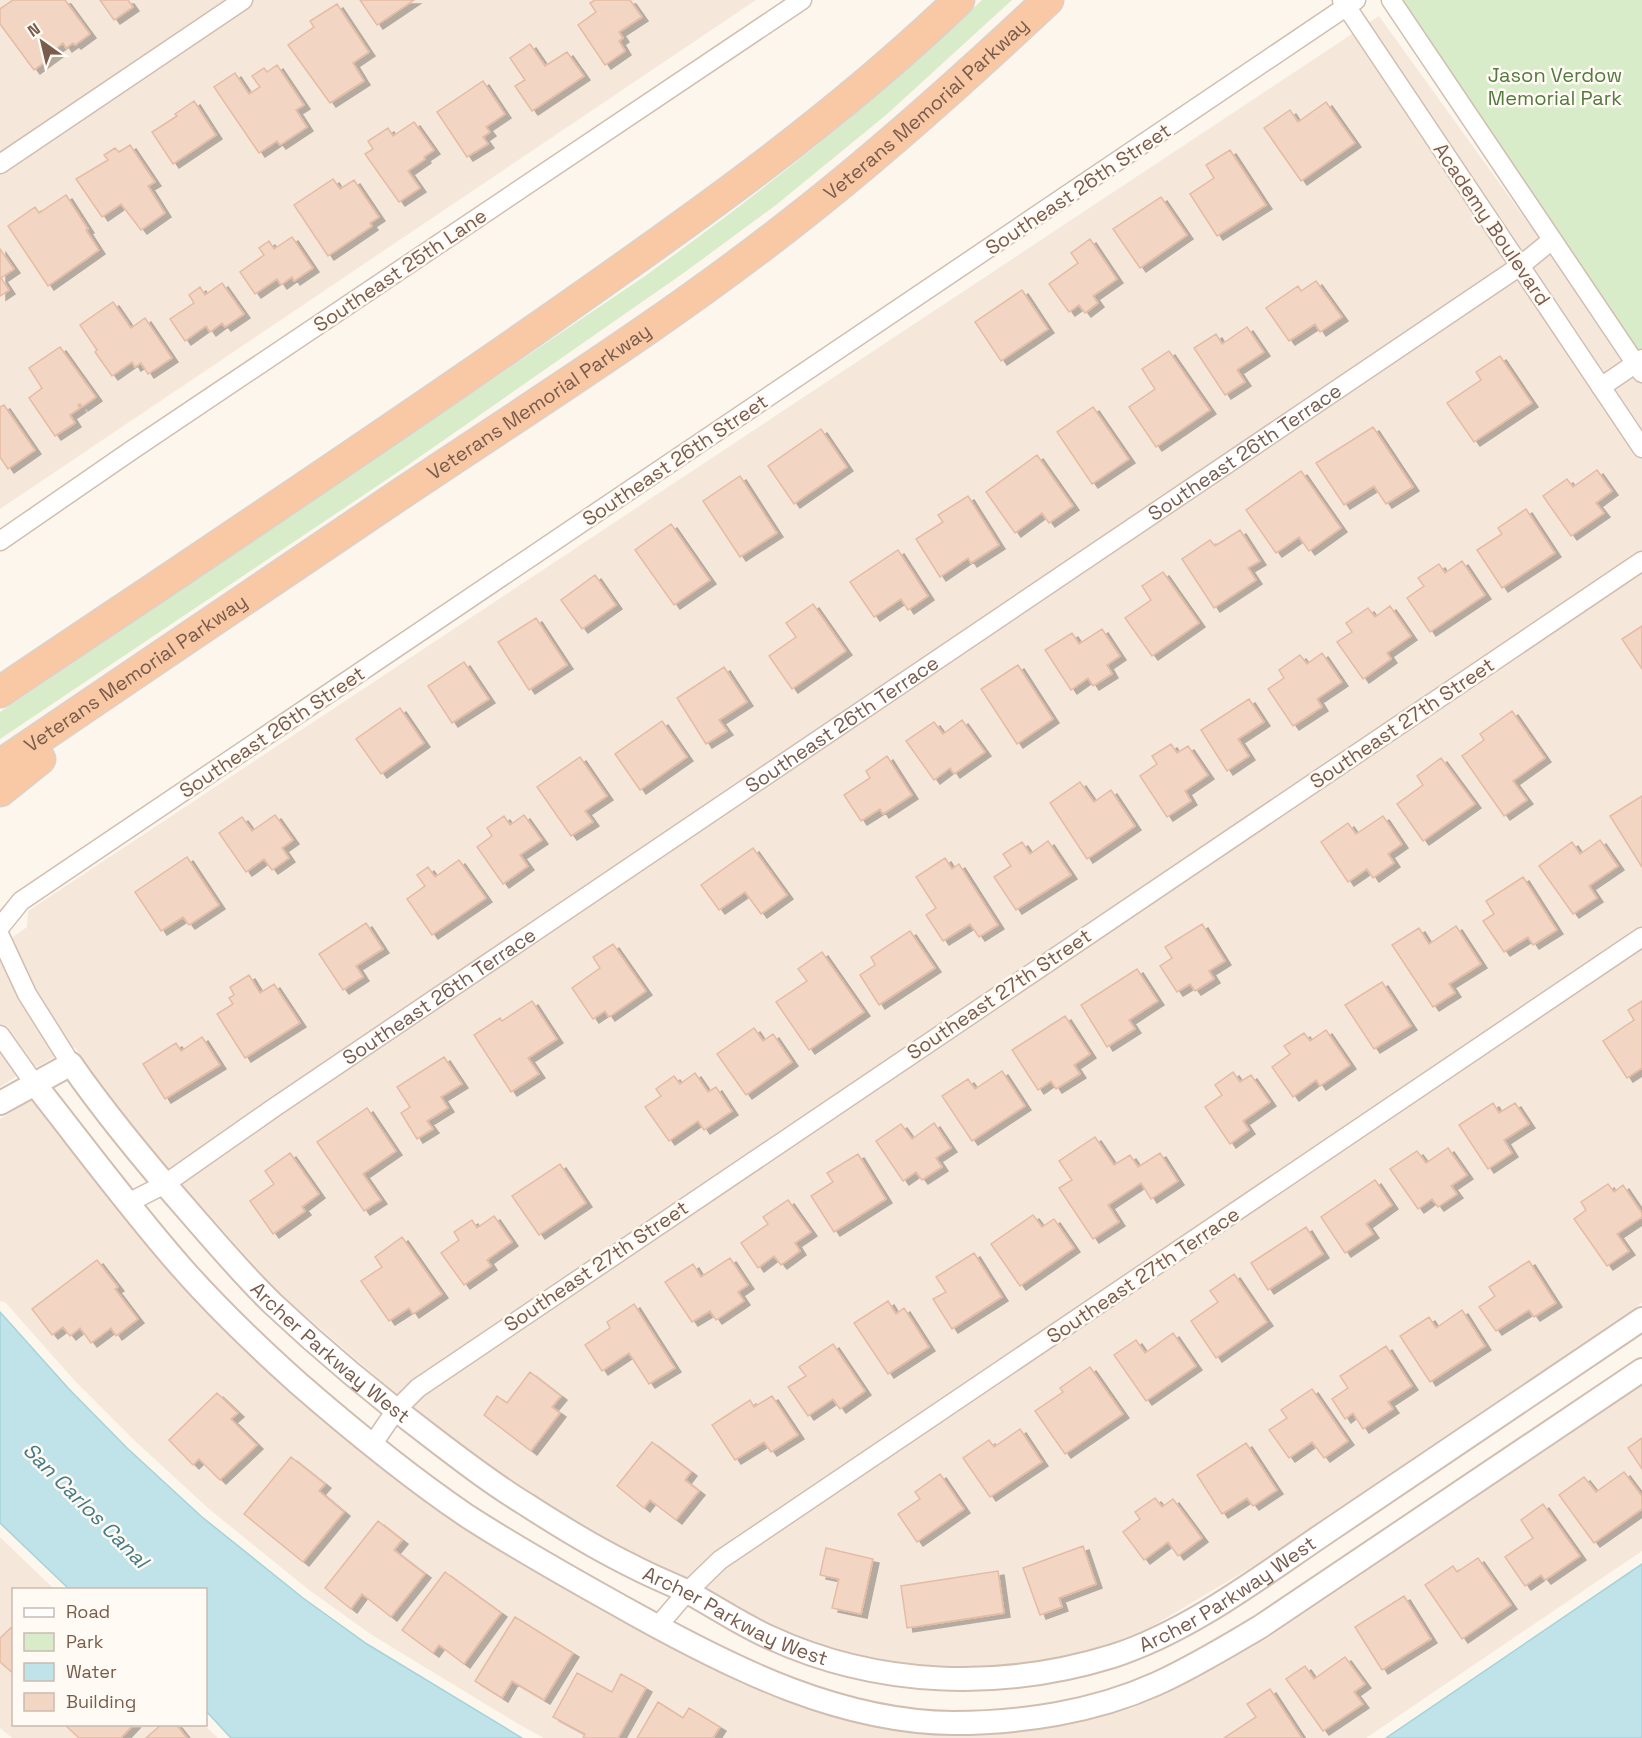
<svg xmlns="http://www.w3.org/2000/svg" width="1642" height="1738" viewBox="0 0 1642 1738" font-family="'Space Grotesk',sans-serif">
  <style>
    .residential { fill: #f5e8da }
    .green { fill: #d8ecc9 }
    .water { fill: #bfe3e8; stroke: #a5d3da; stroke-width: 1.5 }
    .building { fill: #f3d5c3; stroke: #e6bba3; stroke-width: 1.5; filter: url(#shadow) }
    .lines { fill: none; stroke-linecap: round; stroke-linejoin: round }
    .minor-casing { stroke: #d1beb0; stroke-width: 21 }
    .tertiary-casing { stroke: #d1beb0; stroke-width: 26 }
    .trunk-casing { stroke: #dad1cd; stroke-width: 33 }
    .minor { stroke: #fff; stroke-width: 18 }
    .tertiary { stroke: #fff; stroke-width: 22 }
    .trunk { stroke: #f9c8a4; stroke-width: 30 }
    .labels { text-anchor: middle; dominant-baseline: central; stroke-width: 5; stroke-linejoin: round; paint-order: stroke }
    .park-label { font-size: 20px; fill: #537a41; stroke: #fffaf3 }
    .street-label { font-size: 20px; fill: #7a5c4d; stroke: #fffaf3 }
    .water-label { font-size: 21px; font-style: italic; fill: #437c86; stroke: #fffaf3 }
  </style>
  <defs>
    <filter id="shadow"><feDropShadow dx="6" dy="4" stdDeviation="0" flood-color="#0004"/></filter>
  </defs>
  <rect width="100%" height="100%" fill="#fdf6ec"/>
  <path class="residential" d="M0 0H756L0 509Z
    M1379 16 1534 231 1627 369 1642 373V1303L1255 1565 1151 1627 1114 1642 1076 1653 1037 1662 997 1666 957 1667 910 1664 865 1656 820 1644 777 1627 735 1607 692 1581 635 1555 530 1493 478 1458 403 1400 278 1292 174 1176 102 1088 75 1048 72 1047 37 1067 34 1065 0 1087V946L27 927 28 911Z
    M32 1099 131 1226 176 1279 249 1355 327 1424 401 1484 460 1525 554 1583 653 1638 742 1684 798 1706 857 1723 890 1729 955 1735 1016 1732 1077 1722 1135 1707 1164 1695 1216 1668 1268 1638 1642 1385V1551L1366 1738H544L520 1725 372 1635 309 1590 209 1509 134 1440 75 1381 5 1302 0 1301V1119Z
    M0 1537 54 1589 14 1590V1724L204 1725 218 1738H12L0 1728Z"/>
  <path class="green" d="M982 0H1012L886 115 776 205 685 272 395 474 0 739V712L645 276C763 191 877 101 982 0Z
    M1391 0H1642V359Z"/>
  <path class="water" d="M0 1312 68 1388 127 1448 202 1517 303 1598 367 1644 522 1738H231L206 1711V1590L69 1589 0 1523Z
    M1642 1564V1738H1386Z"/>
  <path class="building" d="M13 0H65L90 34 75 45 73 43 66 48 63 43 54 50 57 53 34 70 0 24V9Z
    M100 0H128L133 7 114 20Z
    M360 0H414L377 25Z
    M595 0H630L642 17 619 32 623 38 619 41 625 51 605 65 578 25 596 12 590 3Z
    M337 4 369 52 353 63 364 81 330 103 288 45 314 27 310 21Z
    M530 44 545 66 567 52 584 76 532 111 515 86 525 80 510 58Z
    M277 65 304 105 296 110 307 127 280 145 277 141 259 153 214 87 235 73 249 94 260 87 252 76 264 68 267 72Z
    M483 81 505 114 486 127 490 132 483 137 488 144 467 157 437 112Z
    M194 101 216 135 173 164 152 132 177 116 175 114Z
    M1326 102 1355 143 1301 181 1264 128 1290 110 1298 122Z
    M414 122 434 150 424 157 425 159 408 171 420 188 399 202 365 154 373 149 368 141 388 128 393 136Z
    M130 145 155 182 148 186 165 213 141 230 121 204 102 217 76 179 108 160 104 155 115 148 119 152Z
    M1230 150 1266 205 1217 236 1190 194 1214 178 1206 165Z
    M333 179 340 189 354 180 379 217 370 223 372 226 328 256 294 205Z
    M66 195 88 229 86 230 99 250 48 286 8 226 35 207 39 213Z
    M1161 197 1187 235 1140 268 1113 229Z
    M292 237 313 268 294 281 292 277 281 285 277 279 255 294 240 272 264 255 259 248 269 241 274 249Z
    M1090 239 1117 279 1093 296 1098 303 1085 313 1079 305 1069 312 1049 284 1078 263 1071 253Z
    M0 249 14 269 1 278 9 290 0 296Z
    M1316 281 1342 317 1320 332 1315 324 1289 341 1266 308 1298 286 1301 291Z
    M222 283 244 314 225 327 222 323 210 332 206 326 185 341 170 319 194 303 189 295 200 287 205 295Z
    M1022 290 1048 329 1001 361 975 322Z
    M113 302 131 328 145 318 172 358 148 374 141 363 135 367 132 362 112 376 95 352 97 350 80 325Z
    M1247 327 1264 352 1237 370 1245 382 1225 395 1194 348 1216 334 1222 344Z
    M60 347 96 397 82 407 80 404 78 405 80 408 70 415 75 423 55 436 29 398 42 388 29 368Z
    M1169 351 1210 410 1156 447 1129 407 1155 389 1142 369Z
    M1500 356 1532 403 1474 442 1447 403 1481 380 1476 372Z
    M4 405 35 450 8 469 0 457V407Z
    M1093 407 1129 459 1092 484 1057 432Z
    M1373 427 1413 487 1386 504 1374 486 1344 505 1316 463Z
    M821 429 847 467 794 504 768 466Z
    M1037 455 1073 506 1049 523 1042 513 1015 533 986 492Z
    M1597 470 1612 491 1596 503 1604 513 1571 536 1543 496 1567 479 1573 487Z
    M1301 471 1341 528 1309 551 1299 537 1276 553 1246 510Z
    M740 476 777 533 740 557 703 501Z
    M968 496 999 545 971 563 968 558 940 577 916 539 943 522 938 515Z
    M1526 509 1555 553 1502 588 1477 550 1502 534 1498 528Z
    M671 524 710 580 674 605 635 550Z
    M1240 530 1260 561 1248 568 1256 580 1214 608 1182 559 1210 540 1215 546Z
    M898 550 928 596 908 610 901 599 874 617 850 582Z
    M1462 561 1485 595 1430 632 1407 598 1424 586 1418 578 1439 564 1445 573Z
    M1163 572 1199 623 1152 656 1125 618 1151 600 1142 586Z
    M595 575 616 605 582 629 561 600Z
    M813 604 846 651 792 689 769 656 796 637 786 623Z
    M1390 606 1411 636 1387 653 1391 659 1363 679 1337 642 1352 632 1346 623 1368 608 1375 617Z
    M536 618 567 665 529 690 498 642Z
    M1642 626V669L1622 639Z
    M1102 629 1120 656 1107 665 1112 674 1093 686 1088 678 1071 690 1045 650 1072 633 1079 644Z
    M1322 653 1342 682 1317 699 1322 707 1293 726 1268 689 1284 678 1279 670 1300 655 1307 664Z
    M464 662 489 699 452 723 428 686Z
    M1018 665 1053 719 1017 744 981 689Z
    M724 667 747 702 719 720 727 731 706 744 677 698Z
    M1249 699 1264 722 1238 739 1249 756 1227 771 1201 730Z
    M400 708 424 743 381 774 356 739Z
    M1512 711 1545 758 1513 781 1527 800 1504 816 1462 756 1484 740 1480 734Z
    M962 720 985 752 954 774 950 768 934 780 906 741 934 722 943 734Z
    M662 721 687 757 640 790 615 754Z
    M1171 744 1177 753 1188 746 1208 775 1185 791 1191 801 1167 817 1140 776 1157 764 1152 756Z
    M887 756 912 795 883 814 880 809 861 821 844 795 870 778 866 771Z
    M580 757 607 796 585 811 593 822 571 836 537 787Z
    M1441 758 1475 804 1423 841 1397 804 1423 785 1417 776Z
    M1080 782 1094 802 1111 790 1135 826 1087 859 1050 803Z
    M1642 796V867L1610 816Z
    M275 815 293 840 282 848 289 858 272 870 264 859 246 872 219 833 242 817 252 831Z
    M524 815 542 840 520 855 528 866 503 884 477 847 492 836 487 828 504 816 510 825Z
    M1383 816 1402 844 1388 854 1394 863 1373 878 1367 869 1348 882 1321 842 1348 823 1356 834Z
    M1600 840 1618 866 1589 886 1597 898 1573 914 1539 866 1572 842 1580 854Z
    M1048 841 1071 875 1016 910 994 877 1011 866 1003 854 1022 842 1030 854Z
    M753 848 787 895 761 914 745 892 719 910 701 885Z
    M187 857 219 905 189 925 183 917 161 931 135 892Z
    M945 858 952 869 959 864 998 925 979 937 970 924 943 941 926 915 936 908 916 877Z
    M459 860 486 898 432 935 407 899 425 886 417 875 428 867 435 877Z
    M1523 877 1557 930 1533 945 1528 937 1504 952 1483 921 1494 914 1486 901Z
    M366 923 383 949 356 966 363 977 343 990 319 954Z
    M1202 924 1225 961 1209 971 1214 979 1195 991 1190 984 1177 992 1160 966 1172 958 1165 947Z
    M1456 926 1481 964 1449 984 1455 993 1433 1007 1392 945 1419 928 1429 944Z
    M910 931 935 968 879 1005 860 975 875 965 871 957Z
    M613 944 646 991 609 1017 605 1011 593 1019 572 988 600 968 593 957Z
    M822 952 864 1012 809 1050 776 1002 807 981 798 969Z
    M1137 969 1158 1001 1129 1020 1135 1029 1107 1047 1081 1005Z
    M249 975 260 993 274 984 300 1023 245 1058 217 1014 233 1004 229 998 234 995 230 987Z
    M1382 982 1411 1026 1374 1049 1345 1005Z
    M532 1001 557 1039 528 1058 539 1074 511 1092 474 1035 500 1018 502 1021Z
    M1642 1001V1068L1627 1078 1603 1041 1634 1020 1628 1010Z
    M1065 1016 1090 1054 1074 1065 1080 1074 1056 1089 1051 1081 1038 1090 1012 1050Z
    M754 1028 763 1041 773 1034 792 1062 746 1095 717 1054Z
    M1326 1030 1350 1065 1320 1086 1316 1080 1293 1097 1272 1067 1290 1054 1284 1046 1304 1033 1310 1041Z
    M202 1037 220 1065 165 1099 143 1064 176 1043 181 1051Z
    M444 1057 462 1084 441 1097 448 1108 427 1121 433 1129 417 1139 401 1113 410 1107 397 1087Z
    M1002 1071 1025 1106 972 1141 942 1096 968 1079 975 1089Z
    M1233 1072 1240 1082 1251 1075 1270 1102 1243 1121 1249 1130 1230 1144 1205 1107 1222 1095 1215 1085Z
    M695 1073 708 1092 716 1087 732 1111 704 1130 698 1121 669 1141 645 1107 661 1096 656 1089 674 1076 680 1084Z
    M1493 1103 1499 1113 1515 1103 1529 1124 1504 1140 1512 1153 1488 1169 1459 1125Z
    M367 1108 396 1151 363 1174 381 1200 364 1211 317 1142Z
    M934 1123 951 1148 936 1158 942 1167 922 1180 916 1172 903 1181 876 1141 901 1124 912 1139Z
    M1095 1137 1114 1165 1130 1155 1138 1167 1160 1153 1178 1181 1151 1199 1141 1183 1108 1205 1119 1222 1093 1239 1059 1188 1072 1180 1059 1161Z
    M1448 1148 1467 1175 1451 1186 1457 1194 1438 1207 1432 1199 1418 1209 1390 1169 1417 1151 1426 1163Z
    M290 1153 319 1194 302 1207 305 1211 273 1234 250 1201 274 1184 265 1171Z
    M858 1154 886 1199 834 1232 811 1196 833 1182 827 1173Z
    M560 1164 586 1203 539 1235 512 1196Z
    M1375 1180 1392 1205 1366 1224 1373 1234 1345 1253 1321 1217Z
    M1608 1184 1614 1192 1623 1185 1642 1213V1217L1617 1234 1629 1251 1607 1266 1574 1219 1586 1210 1581 1202Z
    M788 1200 811 1232 795 1243 800 1251 781 1265 774 1256 758 1268 741 1243 768 1224 763 1217Z
    M1033 1215 1042 1227 1054 1219 1074 1248 1020 1286 991 1244Z
    M494 1216 512 1242 487 1260 491 1266 464 1285 441 1253 459 1240 454 1232 472 1220 477 1228Z
    M1306 1227 1323 1254 1268 1290 1251 1263Z
    M402 1237 442 1294 413 1314 409 1308 389 1321 361 1281 382 1267 375 1257Z
    M974 1253 1002 1297 952 1329 933 1299 946 1292 936 1277Z
    M730 1258 748 1285 738 1292 744 1301 716 1320 710 1311 692 1322 665 1282 693 1264 701 1277Z
    M97 1260 118 1287 115 1289 138 1319 116 1336 111 1328 91 1343 80 1328 70 1336 63 1327 52 1335 32 1309Z
    M1529 1261 1556 1303 1534 1317 1529 1310 1496 1331 1479 1307 1495 1296 1489 1287Z
    M1234 1274 1267 1322 1216 1358 1191 1321 1218 1302 1210 1291Z
    M888 1301 896 1314 904 1308 929 1347 888 1374 854 1323Z
    M634 1304 675 1368 649 1384 629 1353 602 1371 585 1345 610 1328 607 1322Z
    M1462 1310 1485 1346 1430 1382 1400 1336 1429 1317 1436 1328Z
    M1173 1333 1196 1366 1146 1401 1114 1355 1136 1340 1145 1353Z
    M833 1344 865 1391 840 1409 833 1399 808 1416 788 1387 806 1376 799 1367Z
    M1386 1346 1412 1386 1388 1402 1393 1409 1363 1429 1353 1413 1345 1419 1332 1399 1348 1388 1340 1376Z
    M1090 1367 1123 1414 1065 1454 1035 1411 1063 1392 1060 1388Z
    M530 1372 561 1396 552 1407 560 1413 531 1451 484 1415 497 1396 507 1403Z
    M1312 1389 1348 1441 1324 1458 1312 1442 1289 1458 1269 1430 1287 1418 1281 1410Z
    M217 1393 238 1413 231 1419 257 1445 220 1480 199 1459 193 1465 169 1440Z
    M772 1396 798 1435 771 1452 764 1442 735 1460 712 1425 750 1400 754 1407Z
    M1020 1429 1042 1462 990 1497 963 1458 989 1440 994 1447Z
    M1642 1438V1469L1628 1448Z
    M652 1442 691 1472 685 1480 699 1491 676 1520 650 1500 644 1508 617 1486Z
    M1246 1443 1277 1490 1253 1506 1247 1498 1222 1514 1197 1475Z
    M291 1457 325 1484 319 1491 344 1512 303 1562 244 1514Z
    M1624 1472 1642 1496V1509L1594 1543 1559 1495 1584 1477 1596 1492Z
    M940 1474 964 1509 917 1542 898 1514 920 1499 915 1492Z
    M1155 1498 1162 1507 1173 1499 1202 1538 1178 1556 1168 1542 1144 1560 1123 1532 1140 1519 1135 1512Z
    M1543 1504 1580 1556 1545 1580 1541 1575 1525 1586 1505 1557 1533 1538 1521 1520Z
    M378 1521 402 1540 394 1550 425 1574 391 1617 362 1594 351 1609 325 1588Z
    M1083 1546 1096 1584 1059 1598 1062 1607 1040 1615 1023 1568Z
    M826 1548 873 1559 861 1614 832 1608 839 1579 820 1575Z
    M1478 1558 1511 1605 1462 1639 1425 1585 1453 1566 1457 1572Z
    M998 1571 1004 1613 907 1628 901 1586Z
    M445 1572 501 1613 464 1664 439 1645 433 1653 402 1630Z
    M1404 1596 1431 1639 1382 1670 1355 1627Z
    M515 1617 573 1653 544 1700 512 1681 502 1698 475 1681Z
    M14 1625V1674L0 1662V1638Z
    M1345 1657 1365 1684 1354 1692 1363 1704 1323 1731 1286 1679 1305 1666 1314 1679Z
    M577 1673 612 1692 621 1674 646 1688 618 1738H583L585 1734 553 1717Z
    M1270 1689 1302 1738H1224L1256 1717 1247 1704Z
    M658 1702 683 1718 689 1708 720 1727 713 1738H637Z
    M64 1724H134L121 1738H79Z
    M162 1724H176L187 1738H146Z"/>
  <g class="lines">
    <defs>
      <g id="minor">
        <path d="M1342 0 1642 448"/>
        <path d="M1391 0 1642 373"/>
        <path d="M0 164 243 0"/>
        <path d="M1601 387 1642 359"/>
        <path d="M0 541 132 450 802 0"/>
        <path d="M0 927 21 901 1356 0"/>
        <path d="M0 936 27 994 71 1064"/>
        <path d="M0 1035 34 1083"/>
        <path id="s1" d="M128 1203 165 1184 275 1107 1520 266 1552 240"/>
        <path d="M372 1445 396 1410 418 1388 1642 561"/>
        <path d="M657 1627 687 1592 720 1560 1642 937"/>
      </g>
      <g id="tertiary">
        <path d="M34 1083C83 1145 130 1209 182 1268 218 1309 258 1347 298 1383 352 1430 408 1476 467 1516 523 1552 582 1585 640 1617 736 1670 841 1722 953 1723 1021 1723 1094 1712 1156 1684 1192 1668 1226 1647 1260 1627L1642 1370"/>
        <path id="s2" d="M0 1103 71 1064C107 1116 148 1165 190 1213 217 1244 244 1276 273 1304 324 1352 378 1397 434 1439 464 1462 494 1485 527 1505 561 1527 597 1549 634 1567 651 1576 669 1583 686 1591 714 1606 740 1624 769 1637 877 1687 1000 1691 1113 1656 1193 1630 1265 1573 1334 1527 1436 1457 1539 1388 1642 1319"/>
      </g>
      <g id="trunk">
        <path d="M0 692C186 567 373 443 556 315 696 217 835 119 959 0"/>
        <path id="s3" d="M0 765C135 674 270 581 405 491 538 402 672 318 797 219 884 151 967 76 1048 0"/>
        <path d="M0 791 40 759"/>
      </g>
    </defs>
    <use href="#minor" class="minor-casing"/>
    <use href="#tertiary" class="tertiary-casing"/>
    <use href="#trunk" class="trunk-casing"/>
    <use href="#minor" class="minor"/>
    <use href="#tertiary" class="tertiary"/>
    <use href="#trunk" class="trunk"/>
  </g>
  <g class="labels">
    <g class="park-label">
      <text x="1555" y="75">Jason Verdow<tspan x="1555" dy="23">Memorial Park</tspan></text>
    </g>
    <g class="street-label">
      <text stroke="none"><textPath href="#s3" startOffset="1136">Veterans Memorial Parkway</textPath></text>
      <text transform="translate(1078 189) rotate(-34)">Southeast 26th Street</text>
      <text transform="translate(1492 224) rotate(56)">Academy Boulevard</text>
      <text transform="translate(400 270) rotate(-34)">Southeast 25th Lane</text>
      <text stroke="none"><textPath href="#s3" startOffset="650">Veterans Memorial Parkway</textPath></text>
      <text stroke="none"><textPath href="#s1" startOffset="1346">Southeast 26th Terrace</textPath></text>
      <text transform="translate(675 460) rotate(-34)">Southeast 26th Street</text>
      <text stroke="none"><textPath href="#s3" startOffset="164">Veterans Memorial Parkway</textPath></text>
      <text transform="translate(1402 723) rotate(-34)">Southeast 27th Street</text>
      <text stroke="none"><textPath href="#s1" startOffset="860">Southeast 26th Terrace</textPath></text>
      <text transform="translate(272 732) rotate(-34)">Southeast 26th Street</text>
      <text transform="translate(999 994) rotate(-34)">Southeast 27th Street</text>
      <text stroke="none"><textPath href="#s1" startOffset="374">Southeast 26th Terrace</textPath></text>
      <text transform="translate(596 1266) rotate(-34)">Southeast 27th Street</text>
      <text transform="translate(1143 1275) rotate(-34)">Southeast 27th Terrace</text>
      <text stroke="none"><textPath href="#s2" startOffset="470">Archer Parkway West</textPath></text>
      <text stroke="none"><textPath href="#s2" startOffset="1478">Archer Parkway West</textPath></text>
      <text stroke="none"><textPath href="#s2" startOffset="956">Archer Parkway West</textPath></text>
    </g>
    <g class="water-label">
      <text transform="translate(86 1505) rotate(45)">San Carlos Canal</text>
    </g>
  </g>
  <rect x="12" y="1588" width="195" height="138" fill="#fffaf3" stroke="#cabbb1" stroke-width="1.5"/>
  <rect x="24" y="1608" width="30" height="9" fill="#ffffff" stroke="#cabbb1" stroke-width="1.5"/>
  <text x="66" y="1618" font-size="18" fill="#7a5c4d">Road</text>
  <rect x="24" y="1633" width="30" height="18" fill="#d8ecc9" stroke="#cabbb1" stroke-width="1.5"/>
  <text x="66" y="1648" font-size="18" fill="#7a5c4d">Park</text>
  <rect x="24" y="1663" width="30" height="18" fill="#bfe3e8" stroke="#cabbb1" stroke-width="1.5"/>
  <text x="66" y="1678" font-size="18" fill="#7a5c4d">Water</text>
  <rect x="24" y="1693" width="30" height="18" fill="#f3d5c3" stroke="#cabbb1" stroke-width="1.5"/>
  <text x="66" y="1708" font-size="18" fill="#7a5c4d">Building</text>
  <g transform="translate(42 42) rotate(326)" stroke="#fffaf3" stroke-width="4.5" paint-order="stroke">
  <path d="M0-4.5L10 22L0 15L-10 22Z" fill="#7a5c4d"/>
  <text y="-9" font-size="16" font-weight="bold" text-anchor="middle" fill="#7a5c4d">N</text>
  </g>
</svg>
